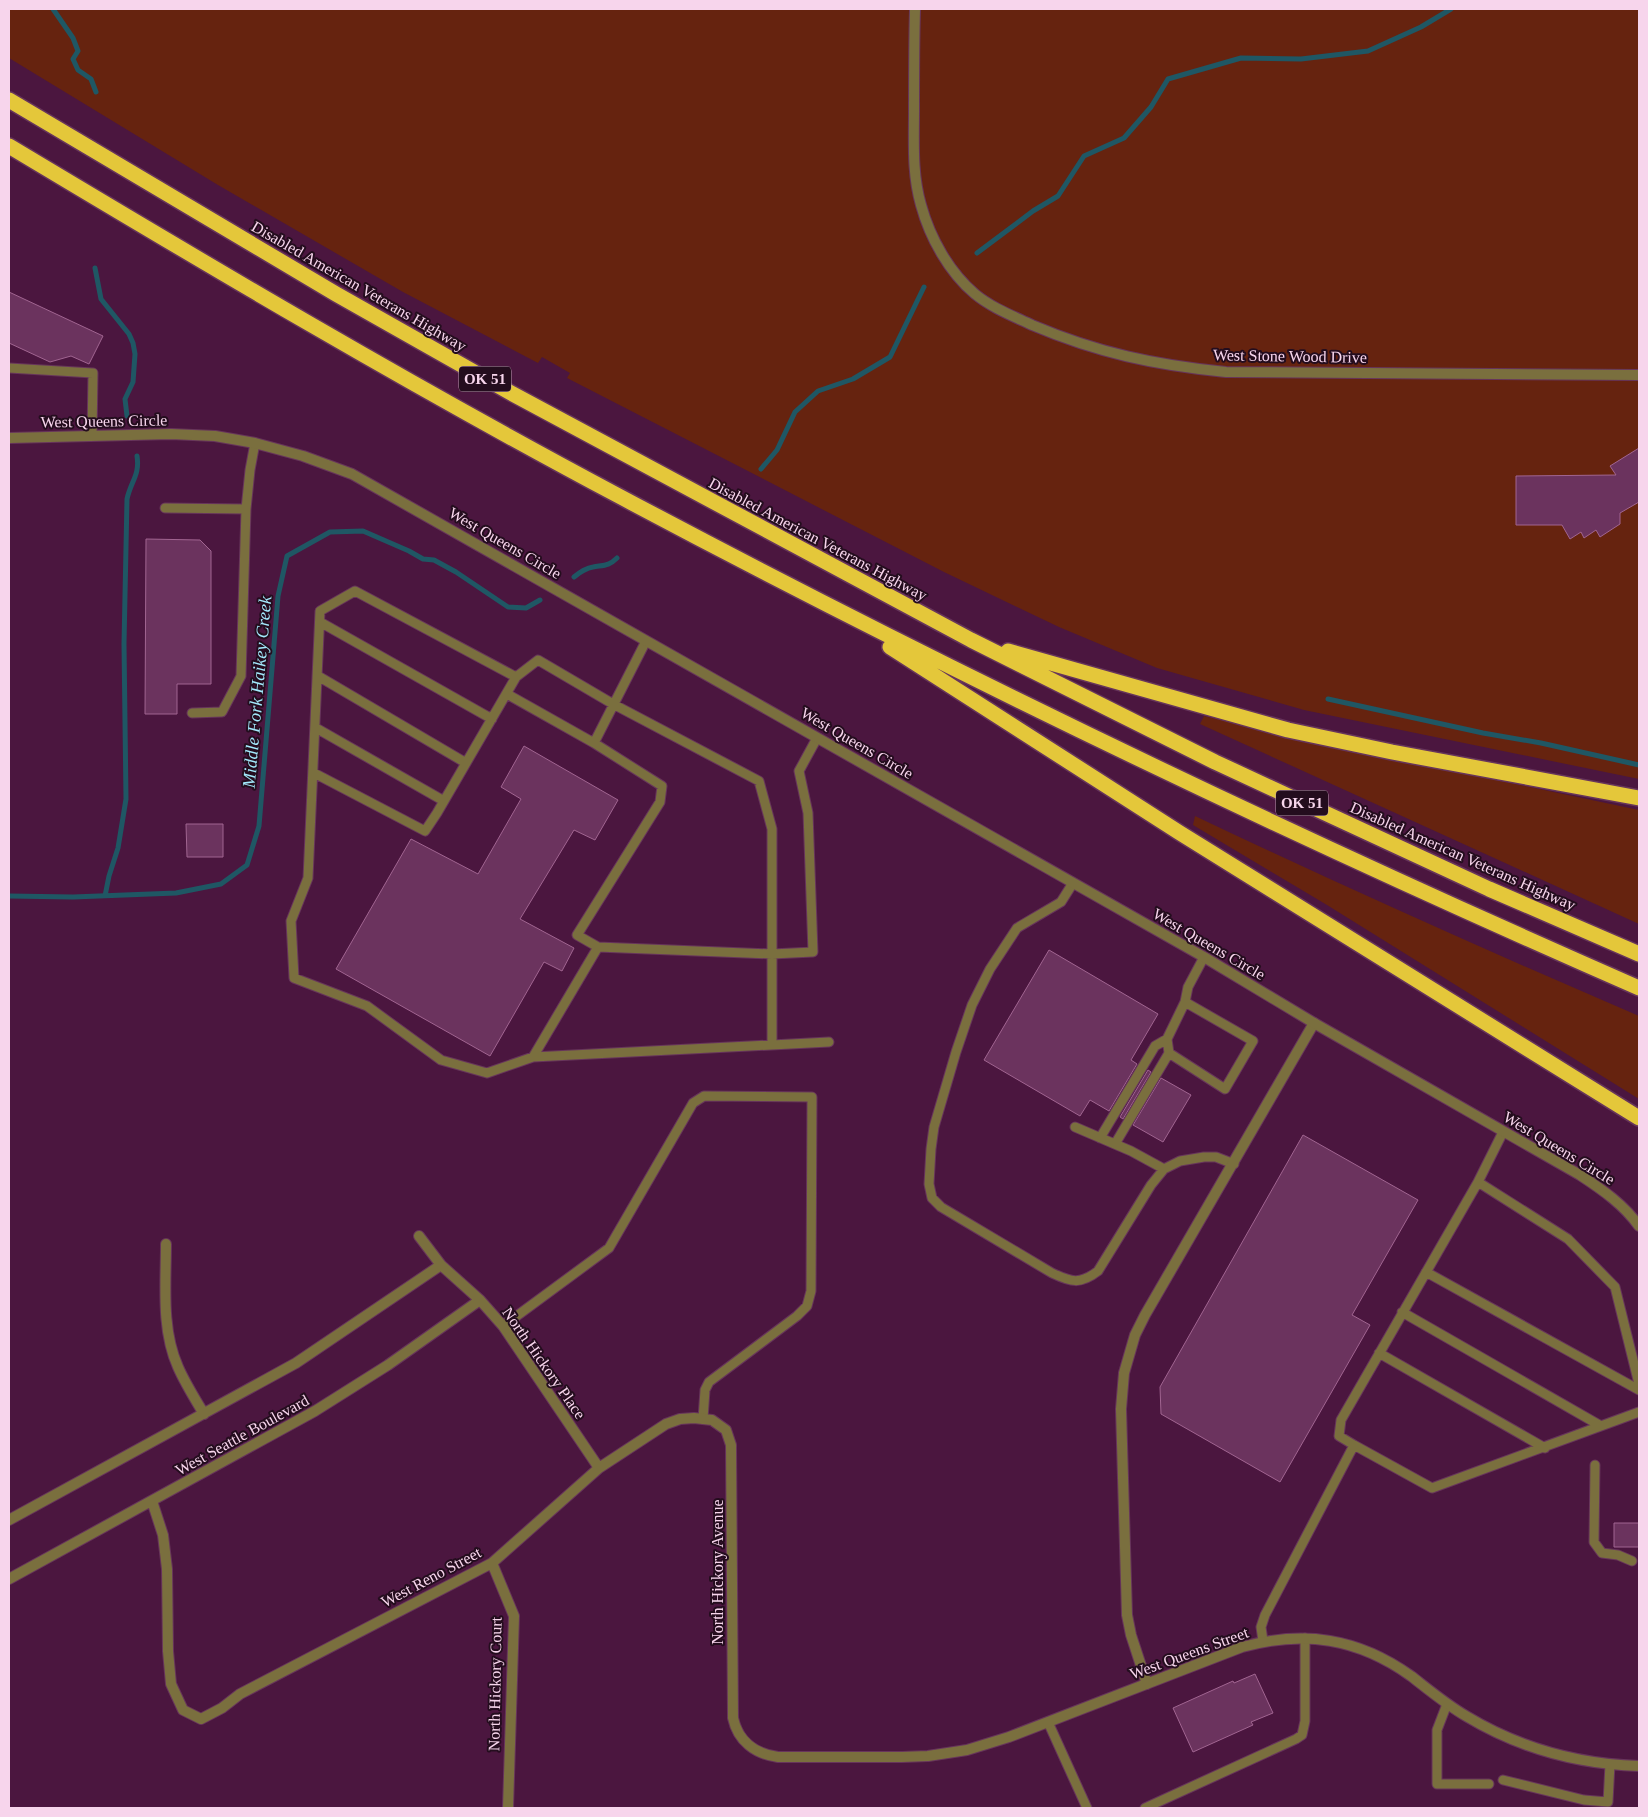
<svg xmlns="http://www.w3.org/2000/svg" width="1648" height="1817" viewBox="0 0 1648 1817" font-family="'Times New Roman',serif">
  <style>
    .green { fill: #66230f }
    .lines { fill: none; stroke-linecap: round; stroke-linejoin: round }
    .stream { stroke: #1f5764; stroke-width: 5 }
    .building { fill: #6b335e; stroke: #a16591 }
    .service-casing { stroke: #67355b; stroke-width: 11 }
    .minor-casing { stroke: #67355b; stroke-width: 12 }
    .tertiary-casing { stroke: #67355b; stroke-width: 12 }
    .motorway-casing { stroke: #67355b; stroke-width: 18 }
    .service { stroke: #7a6f3e; stroke-width: 9 }
    .minor { stroke: #7a6f3e; stroke-width: 10 }
    .tertiary { stroke: #7a6f3e; stroke-width: 10 }
    .motorway { stroke: #e4c73a; stroke-width: 15 }
    .labels { text-anchor: middle; dominant-baseline: central; stroke-width: 4; stroke-linejoin: round; paint-order: stroke }
    .shield { fill: #240d1e; stroke: #b899ae; stroke-width: 1 }
    .shield-label { font-size: 15px; font-weight: bold; fill: #f7d5ec }
    .street-label { font-size: 16px; fill: #f7d5ec; stroke: #240d1e }
    .water-label { font-size: 18px; font-style: italic; fill: #a4eafd; stroke: #240d1e }
  </style>
  <rect width="100%" height="100%" fill="#4b163f"/>
  <path class="green" d="M9 9H1639V779L1304 710 1157 668 1059 627 944 572 567 378 570 373 542 357 538 363 403 292 218 185 9 58Z
    M1204 716 1320 743 1639 810V924L1200 724Z
    M1195 816C1342 886 1490 952 1639 1016V1099L1327 905 1193 825Z"/>
  <g class="lines">
    <path class="stream" d="M53 9 73 38 78 51 73 59 78 70 91 79 96 92
      M977 253 1033 211 1058 196 1084 156 1124 138 1151 107 1168 79 1241 58 1301 59 1368 51 1421 27 1451 9
      M95 268 101 299 129 334 133 343 135 354 133 382 125 399 127 416
      M761 469 777 450 795 412 818 391 853 379 890 357 924 287
      M574 577C580 572 586 568 593 567 604 565 609 566 617 558
      M1328 699 1483 733 1541 743 1639 765
      M9 896 73 897 176 893 221 884 247 865 259 826 278 596 287 556 330 532 363 531 409 551 423 559 434 560 456 572 508 607 526 608 540 600
      M105 896 109 876 118 848 126 799 124 644 127 499C131 481 140 475 137 456"/>
  </g>
  <path class="building" d="M9 292 103 336 89 364 71 356 50 362 9 343Z
    M1639 448V502L1620 513V524L1600 537 1596 530 1584 538 1581 532 1570 539 1562 525H1516V476L1616 475 1610 466Z
    M146 539 200 540 211 551V684H177V714H145Z
    M524 746 618 800 595 840 574 830 520 919 574 948 562 971 544 962 490 1056 336 969 411 839 478 874 521 799 501 787Z
    M186 824H223V857H187Z
    M1049 950 1158 1014 1131 1060 1137 1064 1109 1111 1090 1100 1080 1116 984 1060Z
    M1148 1070 1151 1072 1123 1119 1120 1117Z
    M1161 1078 1191 1095 1163 1142 1133 1125Z
    M1303 1135 1418 1200 1352 1315 1370 1325 1280 1482 1161 1414 1160 1387Z
    M1614 1523H1639V1547H1614Z
    M1255 1674 1273 1713 1251 1722 1253 1725 1193 1752 1173 1708 1233 1681 1234 1683Z"/>
  <g class="lines">
    <defs>
      <path id="service" d="M9 368 93 373 92 436
        M165 508 246 509
        M320 622 492 719
        M318 676 466 763
        M516 677 355 591 320 611 308 878 291 921 294 978 367 1006 441 1060 487 1073 533 1057 829 1042
        M507 694 594 743 662 786 660 802 577 935 598 947 533 1057
        M192 713 222 712 241 676 246 509 250 470 255 443
        M316 728 444 801
        M594 743 646 641
        M314 773 425 831 437 813 516 677 538 660 613 704 759 781 772 829V1045
        M1073 883 1061 902 1017 928 990 969 972 1005 956 1052 934 1127 931 1149 929 1184 932 1198 941 1207 1052 1273C1071 1282 1080 1285 1098 1271L1151 1185 1164 1169 1180 1161 1204 1157H1216L1234 1164
        M598 947 772 954 813 952 808 813 799 771 817 738
        M1169 1053 1225 1089 1253 1041 1185 1002
        M1075 1127 1131 1151 1164 1169
        M1100 1138 1155 1046 1167 1039
        M1115 1144 1169 1053 1167 1039 1185 1002 1188 987 1204 957
        M1478 1182 1568 1239 1615 1287 1639 1384
        M1426 1272 1639 1390
        M1402 1312 1601 1426
        M503 1326 609 1248 693 1103 704 1096 812 1097 811 1291 807 1306 797 1316 709 1382 705 1390 703 1419
        M1379 1353 1545 1448
        M1354 1445 1339 1436 1341 1420 1478 1182 1503 1132
        M1595 1465 1594 1542 1602 1553 1618 1555 1632 1561
        M1263 1641 1261 1627 1265 1615 1354 1445 1432 1488 1639 1412
        M1447 1704 1437 1730V1784H1489
        M1048 1722 1087 1808
        M1503 1780 1584 1800 1608 1802 1610 1764
        M1145 1808 1296 1739 1302 1735 1305 1721V1638"/>
      <path id="minor" d="M915 9C914 43 914 77 914 111 914 143 912 174 921 205 930 238 949 272 975 294 992 308 1013 316 1032 325 1098 353 1155 365 1226 372L1639 375
        M419 1236 441 1265 480 1300 503 1326 599 1468
        M166 1244C166 1284 161 1329 178 1367 185 1383 195 1399 204 1414
        M152 1501 163 1535 167 1569 168 1651 171 1684 183 1710 201 1719 222 1708 240 1694 492 1563 599 1468 666 1424 680 1419 694 1418 712 1420 726 1430 731 1445 733 1718C738 1741 755 1754 778 1757H902L928 1756 967 1750 1009 1737 1242 1647C1304 1630 1358 1638 1411 1676 1429 1690 1447 1705 1466 1716 1519 1748 1578 1764 1639 1766
        M9 1520 296 1363 441 1265
        M492 1563 514 1616 508 1808
        M9 1579 315 1411 388 1365 480 1300
        M1147 1684 1131 1635 1127 1615 1121 1409 1124 1373 1135 1335 1145 1315 1314 1023"/>
      <path id="tertiary" d="M9 438 171 434 215 436 255 443 303 456 352 474 1204 957 1314 1023 1580 1175C1603 1190 1624 1205 1639 1226"/>
      <path id="motorway" d="M9 100 336 294 511 393 971 640 1215 762 1489 889 1639 954
        M9 146C209 266 410 385 617 495 951 673 1292 836 1639 988
        M890 647 1180 833 1639 1118
        M1008 651 1288 730 1392 752 1639 798"/>
    </defs>
    <use href="#service" class="service-casing"/>
    <use href="#minor" class="minor-casing"/>
    <use href="#tertiary" class="tertiary-casing"/>
    <use href="#motorway" class="motorway-casing"/>
    <use href="#service" class="service"/>
    <use href="#minor" class="minor"/>
    <use href="#tertiary" class="tertiary"/>
    <use href="#motorway" class="motorway"/>
  </g>
  <g class="labels">
    <g class="shield">
      <rect x="459" y="366.5" width="52" height="25" rx="4"/>
      <rect x="1276" y="790.5" width="52" height="25" rx="4"/>
    </g>
    <g class="shield-label">
      <text x="485" y="379">OK 51</text>
      <text x="1302" y="803">OK 51</text>
    </g>
    <g class="street-label">
      <text transform="translate(359 286) rotate(30)">Disabled American Veterans Highway</text>
      <text transform="translate(1290 356) rotate(1)">West Stone Wood Drive</text>
      <text transform="translate(104 421) rotate(-1)">West Queens Circle</text>
      <text transform="translate(818 539) rotate(28)">Disabled American Veterans Highway</text>
      <text transform="translate(505 543) rotate(30)">West Queens Circle</text>
      <text transform="translate(857 743) rotate(30)">West Queens Circle</text>
      <text transform="translate(1463 856) rotate(24)">Disabled American Veterans Highway</text>
      <text transform="translate(1209 944) rotate(30)">West Queens Circle</text>
      <text transform="translate(1559 1148) rotate(31)">West Queens Circle</text>
      <text transform="translate(544 1363) rotate(55)">North Hickory Place</text>
      <text transform="translate(242 1435) rotate(-29)">West Seattle Boulevard</text>
      <text transform="translate(717 1572) rotate(-90)">North Hickory Avenue</text>
      <text transform="translate(431 1577) rotate(-28)">West Reno Street</text>
      <text transform="translate(1189 1653) rotate(-20)">West Queens Street</text>
      <text transform="translate(495 1684) rotate(-89)">North Hickory Court</text>
    </g>
    <g class="water-label">
      <text transform="translate(257 692) rotate(-85)">Middle Fork Haikey Creek</text>
    </g>
  </g>
  <rect width="1648" height="1817" fill="none" stroke="#f7d5ec" stroke-width="20"/>
</svg>
